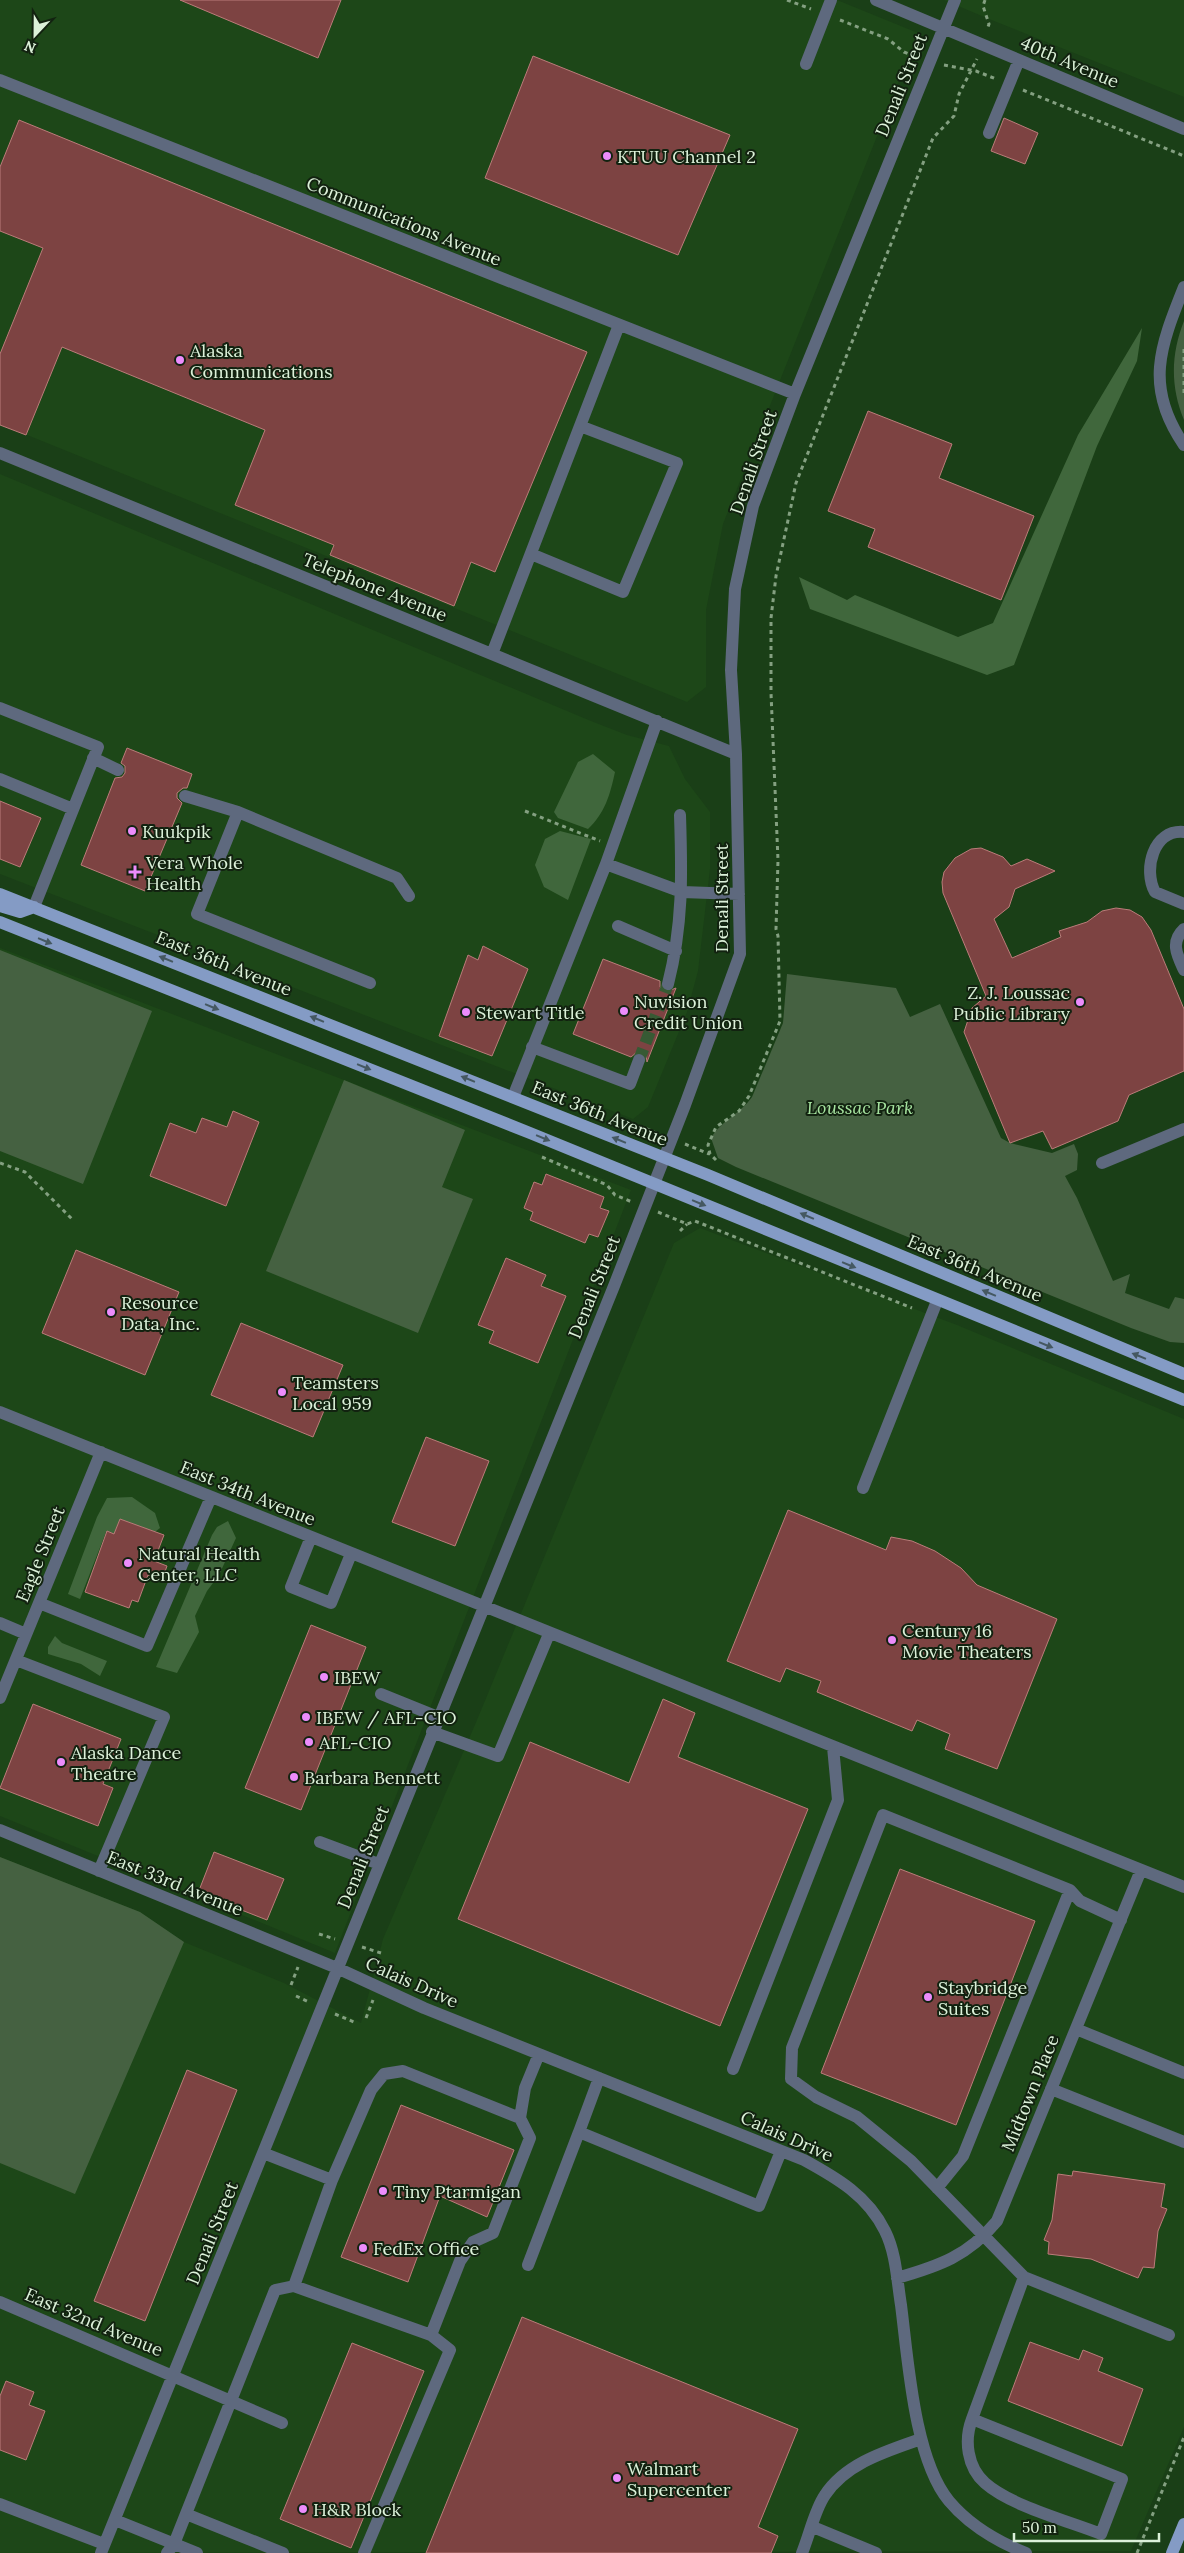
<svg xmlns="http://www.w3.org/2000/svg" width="1184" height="2553" viewBox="0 0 1184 2553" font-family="Lora,serif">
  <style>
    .built { fill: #1d4718 }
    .green { fill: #456141 }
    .forest { fill: #40673c }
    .building { fill: #7d4342; stroke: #bb7c7a }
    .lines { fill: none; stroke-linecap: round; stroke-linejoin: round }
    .minor-tunnel { stroke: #375a34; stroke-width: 12; stroke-dasharray: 12 6; stroke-linecap: butt }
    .path { stroke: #84a081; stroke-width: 3; stroke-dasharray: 4 4; stroke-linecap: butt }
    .minor { stroke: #5e697e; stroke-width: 12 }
    .major { stroke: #849bc5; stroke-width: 12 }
    .oneway { fill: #455861 }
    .poi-dot { fill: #ec8cfb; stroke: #122210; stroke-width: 2 }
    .labels { text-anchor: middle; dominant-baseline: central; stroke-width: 4; stroke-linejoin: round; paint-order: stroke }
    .street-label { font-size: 18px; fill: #dcf1d9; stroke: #122210 }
    .poi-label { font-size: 18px; fill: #dcf1d9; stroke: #122210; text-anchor: start }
    .park-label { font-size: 18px; font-style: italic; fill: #a7e4a0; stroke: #122210 }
  </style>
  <rect width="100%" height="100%" fill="#1a3f17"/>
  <path class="built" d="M0 0H837L918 33 723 524 706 610V687L687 702 0 424Z
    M944 0H1184V97L989 19Z
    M0 474 591 721 627 735 669 746 685 779 710 812V869L698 971 687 1012 648 1107 633 1119 0 874Z
    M0 948 631 1190 335 1953 0 1816Z
    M700 1228 957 1325 1184 1419V2427L1131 2551 0 2553V1857L140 1912 184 1942 284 1983 361 2023 383 1939 477 1720 674 1243Z"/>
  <path class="green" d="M1184 321V420C1170 386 1171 354 1184 321Z
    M0 950 152 1011 83 1184 0 1151Z
    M787 974 896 988 910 1017 940 1004 1001 1138 1010 1143 1052 1153 1074 1144 1078 1154 1077 1170 1065 1176 1077 1198 1113 1281 1130 1274 1125 1293 1169 1309 1175 1297 1184 1299V1343L1170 1342 1131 1328 736 1167 718 1158 711 1138C722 1120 740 1114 752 1097L783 1023Z
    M344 1080 465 1130 442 1187 473 1199 418 1333 266 1271Z
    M0 1857 140 1912 184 1942 75 2194 0 2163Z"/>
  <path class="forest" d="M1142 328 1137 361 1097 446 1014 665 987 675 810 609 799 577 847 600 855 595 958 637 993 623 1078 435Z
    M593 754 615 772C610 795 605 813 588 829L558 818 554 812 578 762Z
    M560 831 591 839 568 900 544 887 535 865 545 839Z
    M132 1497 155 1513 160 1528 155 1532 120 1519 114 1534 106 1532 80 1599 68 1594 97 1517 107 1498Z
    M228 1521 236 1538 219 1575 207 1591 195 1616 199 1632 177 1673 156 1667 212 1535 217 1527Z
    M55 1636 62 1643 107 1661 100 1676 81 1664 48 1654V1647Z"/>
  <path class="building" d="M180 0H341L318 58Z
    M533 56 730 135 678 255 485 178Z
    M1004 118 1038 133 1025 164 991 151Z
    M19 120 587 352 495 572 471 562 454 606 330 555 334 545 235 505 265 430 62 347 26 435 0 425V354L43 248 0 231V167Z
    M868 411 952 444 939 478 1034 516 1001 600 868 547 875 529 828 511Z
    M127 748 192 774 187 788H183L177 793V798L182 803 145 891 81 865 115 778 122 777 125 773V766L121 763Z
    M0 801 41 818 20 867 0 859Z
    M981 848 1003 857 1011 866 1027 859 1055 871 1015 889 1009 907 994 919 1012 958 1061 937 1059 931 1087 922 1102 911 1116 908 1130 910 1142 917 1151 930 1184 1009V1071L1129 1095 1118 1121 1052 1149 1043 1131 1010 1143 964 1032 972 1008 986 996 943 893 942 882 944 872 955 858 971 849Z
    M483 946 528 969 492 1056 439 1036 468 955 478 960Z
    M603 959 660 981V987L666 992 676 988 647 1062 646 1055 642 1053 637 1052 631 1057 573 1034Z
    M233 1111 259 1122 226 1206 150 1176 170 1123 196 1133 202 1118 227 1127Z
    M546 1174 604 1197 600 1208 609 1211 598 1237 589 1234 585 1243 530 1220 533 1212 524 1208 534 1182 542 1185Z
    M76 1250 179 1292 145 1375 42 1333Z
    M506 1258 546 1275 541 1286 566 1296 538 1363 489 1343 494 1331 478 1325Z
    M241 1323 343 1365 313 1437 211 1395Z
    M426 1437 489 1461 455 1546 392 1522Z
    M788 1510 886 1550 891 1537 912 1541 935 1551 961 1568 977 1585 1057 1619 997 1769 945 1749 950 1734 917 1720 912 1731 817 1692 821 1681 786 1668 780 1682 727 1661Z
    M120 1519 164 1535 154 1561 167 1566 162 1580 148 1575 138 1602 132 1600 129 1608 85 1592 107 1531 114 1534Z
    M311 1625 366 1647 301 1810 245 1788Z
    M663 1699 695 1713 678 1757 808 1809 720 2026 458 1919 530 1742 629 1783Z
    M33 1704 121 1739 103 1784 113 1788 98 1826 0 1788Z
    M214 1852 284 1879 267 1920 198 1893Z
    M900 1869 1035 1921 956 2125 821 2073Z
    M187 2070 237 2090 145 2321 94 2301Z
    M401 2105 514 2150 487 2217 440 2196 408 2282 341 2257Z
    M1073 2171 1165 2184 1161 2207 1167 2209 1158 2231 1154 2268 1143 2267 1138 2278 1091 2259 1048 2254 1049 2242 1044 2240 1052 2220 1058 2174 1072 2176Z
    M522 2317 798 2429 758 2527 778 2536 771 2553H426Z
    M1030 2342 1079 2360 1083 2350 1103 2358 1098 2371 1143 2389 1122 2446 1008 2401Z
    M352 2343 424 2371 351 2548 280 2519Z
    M6 2381 34 2392 29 2405 45 2411 26 2460 0 2450V2396Z"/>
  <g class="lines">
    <path class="minor-tunnel" d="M639 1060 668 984"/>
    <path class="path" d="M787 0 811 9
      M985 0 983 6 989 24 987 30
      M840 20 888 39 904 52 917 57
      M944 65 976 71 996 79
      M1023 90 1184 156
      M1184 349V394
      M525 811 600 841
      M641 1131 643 1127 658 1134
      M685 1144 709 1154
      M542 1157 607 1185 615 1195 632 1202
      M716 1160 710 1154 708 1145 716 1127 739 1111 749 1096 780 1021 778 936 776 929 778 860 771 693V618L776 576 796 483 933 138 954 116 959 94 977 59
      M0 1163 25 1172 73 1220
      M658 1212 687 1224 695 1221 912 1308
      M680 1231 687 1224
      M319 1934 335 1939
      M362 1947 381 1953
      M291 1985 298 1967
      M296 1996 309 2002
      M335 2014 354 2022
      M366 2018 373 2000
      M1137 2553 1184 2437"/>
    <path class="minor" d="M876 0 1184 129
      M806 64 831 0
      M0 80 795 394
      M989 133 1019 60
      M1184 287C1160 347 1144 387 1184 445
      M0 453 736 754
      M531 554 623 592 677 463 580 426
      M492 654 619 325
      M0 708 98 747 34 907
      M657 721 606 864 682 892 739 894
      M93 758 118 770
      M0 779 73 809
      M185 796 238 812
      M1184 832C1153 829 1143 870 1155 892L1184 904
      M618 926 676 951
      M1184 929C1170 942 1177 955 1184 970
      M370 983 197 914 238 812 397 878 409 896
      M668 984C683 925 682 875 680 815
      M532 1047 630 1084 639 1060
      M513 1097 606 864
      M1102 1163 1184 1129
      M0 1412 1184 1887
      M863 1488 937 1301
      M311 1537 291 1587 331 1603 351 1554
      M39 1603 147 1646 211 1497
      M0 1623 26 1634
      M16 1660 164 1717 99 1871
      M381 1694 438 1717
      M0 1698 101 1452
      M432 1732 498 1756 549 1634
      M0 1830 337 1968 424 2008 804 2160C837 2178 868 2196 885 2231 896 2253 897 2280 901 2305 908 2359 914 2459 949 2501 970 2526 996 2541 1026 2553
      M320 1842 379 1864
      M1121 1920 1080 1901 1070 1890 883 1815 792 2048 791 2079 816 2097 857 2117 911 2161 1024 2277 1169 2335
      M1076 2029 1184 2073
      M733 2069 838 1800 833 1747
      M599 2078 579 2132 759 2206 781 2151
      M1051 2089 1184 2142
      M520 2118 525 2088 539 2054
      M263 2153 332 2180
      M937 2188 963 2156 1070 1890
      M528 2265 579 2132
      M897 2278C939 2266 968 2256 997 2221L1141 1870
      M294 2286 332 2180 371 2090 384 2074 403 2071 520 2118 530 2138 493 2233 473 2242 460 2261 431 2335
      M0 2302 282 2423
      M972 2419 1122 2479 1101 2534C1068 2521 1011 2506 985 2483 967 2467 964 2440 972 2419L1024 2277
      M0 2504 104 2544
      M186 2514 283 2553
      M115 2520 197 2553
      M813 2527 876 2553
      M101 2553 614 1286 685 1105 740 954 736 754 731 670 735 589 753 506 795 394 955 0
      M167 2553 174 2544 275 2290 294 2286 431 2335 450 2350 364 2553
      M802 2553C809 2536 815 2509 825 2495 846 2463 887 2451 921 2439"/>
    <path class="major" d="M0 894 708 1175 1184 1374
      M0 906 20 912 34 907
      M0 922 530 1133 1184 1400
      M1172 2553 1184 2524"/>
  </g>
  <defs><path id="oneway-solid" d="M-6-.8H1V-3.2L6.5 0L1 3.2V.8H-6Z" transform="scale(1.25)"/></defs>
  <g class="oneway">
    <use href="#oneway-solid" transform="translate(45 941) rotate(22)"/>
    <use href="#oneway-solid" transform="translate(166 959) rotate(-158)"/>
    <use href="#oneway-solid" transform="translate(212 1007) rotate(22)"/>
    <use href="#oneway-solid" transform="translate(317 1019) rotate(-158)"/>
    <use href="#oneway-solid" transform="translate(364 1067) rotate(22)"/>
    <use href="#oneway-solid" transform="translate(468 1079) rotate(-158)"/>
    <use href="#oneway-solid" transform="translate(543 1138) rotate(22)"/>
    <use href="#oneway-solid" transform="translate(619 1140) rotate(-158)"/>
    <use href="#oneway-solid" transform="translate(699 1203) rotate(22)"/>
    <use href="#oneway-solid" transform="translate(807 1216) rotate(-157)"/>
    <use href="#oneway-solid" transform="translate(849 1265) rotate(22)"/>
    <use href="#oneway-solid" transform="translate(989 1293) rotate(-157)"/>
    <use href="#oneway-solid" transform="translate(1046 1345) rotate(22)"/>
    <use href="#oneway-solid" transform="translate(1139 1356) rotate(-158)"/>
  </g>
  <g class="poi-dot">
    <circle cx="607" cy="156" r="5"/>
    <circle cx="180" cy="360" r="5"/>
    <circle cx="132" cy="831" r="5"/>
    <path d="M132.5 864.5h5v5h5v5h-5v5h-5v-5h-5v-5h5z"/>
    <circle cx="1080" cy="1002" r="5"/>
    <circle cx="624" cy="1011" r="5"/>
    <circle cx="466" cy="1012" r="5"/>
    <circle cx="111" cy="1312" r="5"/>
    <circle cx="282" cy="1392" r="5"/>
    <circle cx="128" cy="1563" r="5"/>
    <circle cx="892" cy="1640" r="5"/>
    <circle cx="324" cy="1677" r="5"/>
    <circle cx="306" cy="1717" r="5"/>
    <circle cx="309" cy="1742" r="5"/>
    <circle cx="61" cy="1762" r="5"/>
    <circle cx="294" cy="1777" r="5"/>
    <circle cx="928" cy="1997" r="5"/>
    <circle cx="383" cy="2191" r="5"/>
    <circle cx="363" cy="2248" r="5"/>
    <circle cx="617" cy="2478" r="5"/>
    <circle cx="303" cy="2509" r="5"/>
  </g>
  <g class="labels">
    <g class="street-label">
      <text transform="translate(1070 62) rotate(23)">40th Avenue</text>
      <text transform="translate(901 85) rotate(-68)">Denali Street</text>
      <text transform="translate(404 221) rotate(22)">Communications Avenue</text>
      <text transform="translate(753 462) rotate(-71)">Denali Street</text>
      <text transform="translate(375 587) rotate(22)">Telephone Avenue</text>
      <text transform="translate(721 898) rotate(-90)">Denali Street</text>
      <text transform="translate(224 963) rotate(22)">East 36th Avenue</text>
      <text transform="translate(600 1113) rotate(22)">East 36th Avenue</text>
      <text transform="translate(975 1268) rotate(23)">East 36th Avenue</text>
      <text transform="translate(594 1287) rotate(-68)">Denali Street</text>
      <text transform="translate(248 1493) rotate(22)">East 34th Avenue</text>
      <text transform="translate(40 1554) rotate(-68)">Eagle Street</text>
      <text transform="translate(363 1857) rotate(-68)">Denali Street</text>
      <text transform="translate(175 1883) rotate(22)">East 33rd Avenue</text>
      <text transform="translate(412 1982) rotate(24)">Calais Drive</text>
      <text transform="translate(1030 2093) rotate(-68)">Midtown Place</text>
      <text transform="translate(787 2136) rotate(24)">Calais Drive</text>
      <text transform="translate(212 2233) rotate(-68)">Denali Street</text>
      <text transform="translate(94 2322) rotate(23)">East 32nd Avenue</text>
    </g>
    <g class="poi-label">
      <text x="617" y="156">KTUU Channel 2</text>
      <text x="190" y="350">Alaska<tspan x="190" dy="21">Communications</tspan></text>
      <text x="142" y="831">Kuukpik</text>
      <text x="146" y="862">Vera Whole<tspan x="146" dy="21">Health</tspan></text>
      <text x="1070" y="992" text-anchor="end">Z. J. Loussac<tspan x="1070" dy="21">Public Library</tspan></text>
      <text x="634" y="1001">Nuvision<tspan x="634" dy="21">Credit Union</tspan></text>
      <text x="476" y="1012">Stewart Title</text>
      <text x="121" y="1302">Resource<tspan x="121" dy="21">Data, Inc.</tspan></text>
      <text x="292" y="1382">Teamsters<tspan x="292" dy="21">Local 959</tspan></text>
      <text x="138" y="1553">Natural Health<tspan x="138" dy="21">Center, LLC</tspan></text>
      <text x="902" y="1630">Century 16<tspan x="902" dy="21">Movie Theaters</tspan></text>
      <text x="334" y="1677">IBEW</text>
      <text x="316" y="1717">IBEW / AFL-CIO</text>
      <text x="319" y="1742">AFL-CIO</text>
      <text x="71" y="1752">Alaska Dance<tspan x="71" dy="21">Theatre</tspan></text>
      <text x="304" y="1777">Barbara Bennett</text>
      <text x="938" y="1987">Staybridge<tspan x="938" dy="21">Suites</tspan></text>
      <text x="393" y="2191">Tiny Ptarmigan</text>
      <text x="373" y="2248">FedEx Office</text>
      <text x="627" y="2468">Walmart<tspan x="627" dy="21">Supercenter</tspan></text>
      <text x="313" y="2509">H&amp;R Block</text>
    </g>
    <g class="park-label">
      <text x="860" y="1107">Loussac Park</text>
    </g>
  </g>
  <g transform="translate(35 35) rotate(202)" stroke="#122210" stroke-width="4" paint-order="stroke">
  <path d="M0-4L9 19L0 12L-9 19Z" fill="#dcf1d9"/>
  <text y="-8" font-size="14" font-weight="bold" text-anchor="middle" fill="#dcf1d9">N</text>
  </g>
  <path d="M1014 2533v8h145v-8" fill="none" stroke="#dcf1d9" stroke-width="2.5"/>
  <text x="1022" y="2533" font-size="15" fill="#dcf1d9" stroke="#122210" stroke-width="4" paint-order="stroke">50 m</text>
</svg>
